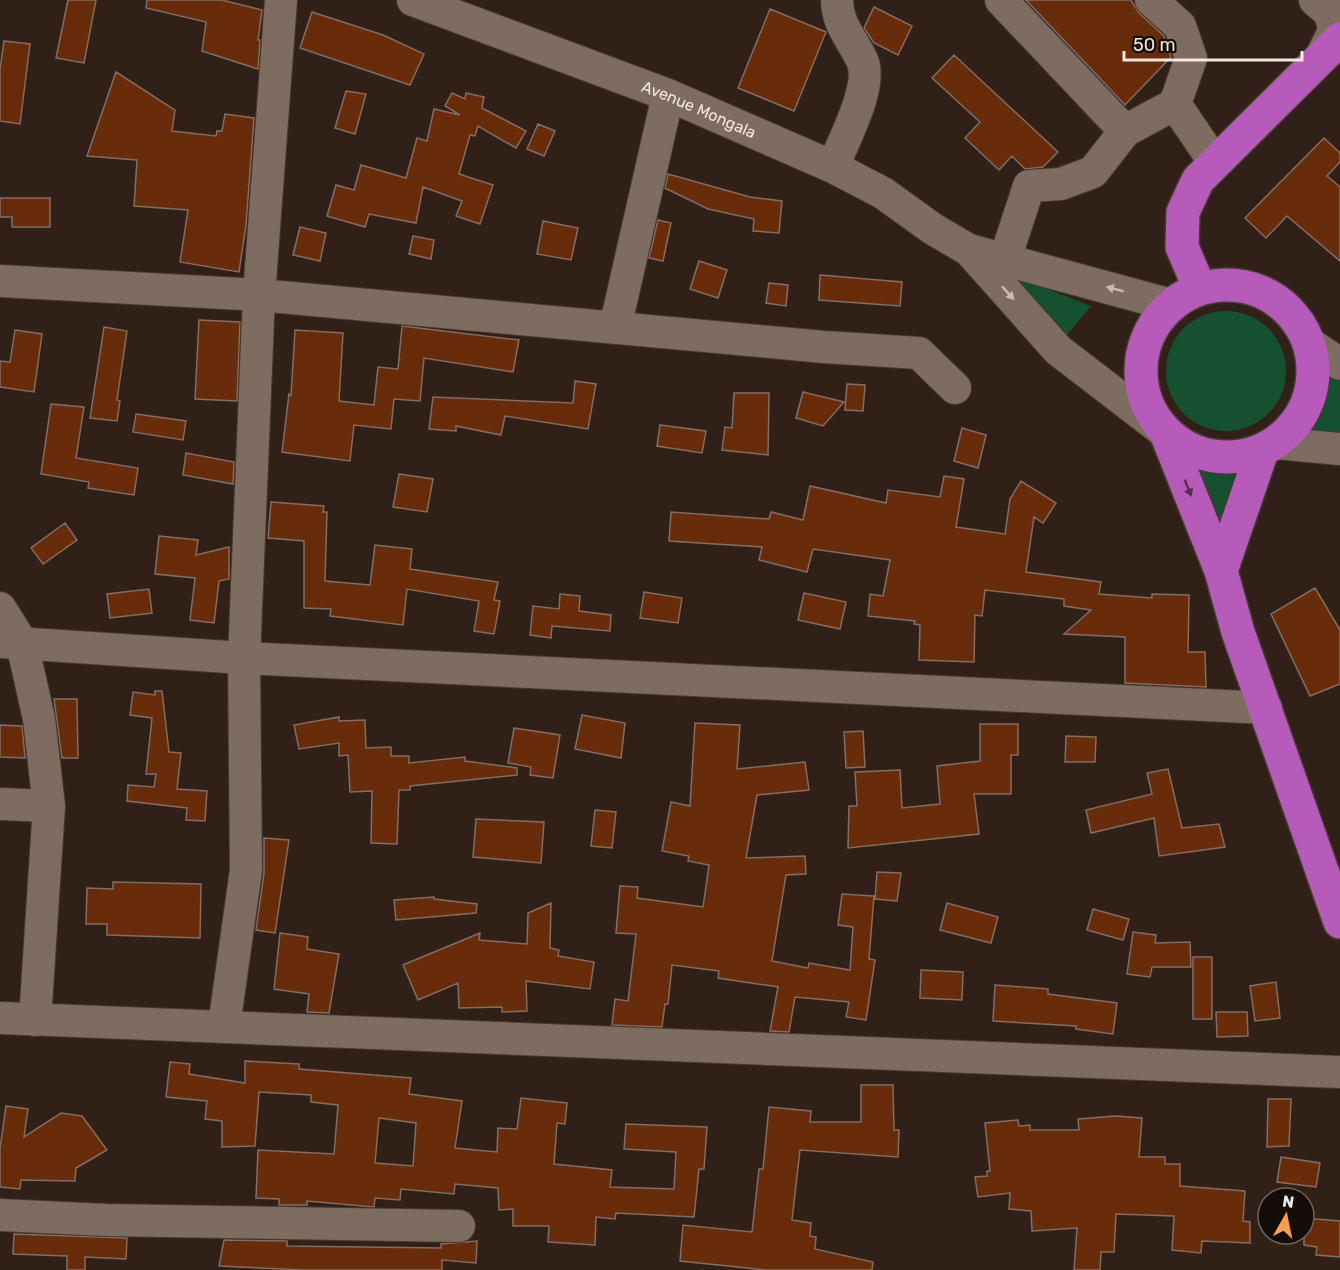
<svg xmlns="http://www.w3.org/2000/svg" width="1340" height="1270" viewBox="0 0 1340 1270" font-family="Rubik,sans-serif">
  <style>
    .green { fill: #155130 }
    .building { fill: #692c0a; stroke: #826e64; stroke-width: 1.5; fill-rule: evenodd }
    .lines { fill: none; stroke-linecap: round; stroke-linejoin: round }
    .minor-casing { stroke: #473a34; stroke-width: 34 }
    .highway-casing { stroke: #473a34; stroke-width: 36 }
    .minor { stroke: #7f6c60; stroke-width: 32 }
    .highway { stroke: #b65bba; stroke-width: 33 }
    .oneway { fill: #cabcb4 }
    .oneway2 { fill: #542c4f }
    .labels { text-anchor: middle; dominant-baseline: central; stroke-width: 6; stroke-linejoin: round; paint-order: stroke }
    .street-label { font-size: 16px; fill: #f2e7e1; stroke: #130c08 }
  </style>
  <rect width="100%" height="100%" fill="#302017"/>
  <path class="green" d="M1011 275 1091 306 1066 336Z
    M1166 371a60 60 0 1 1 120 0a60 60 0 1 1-120 0Z
    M1326 366 1340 377V439L1300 436 1319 405Z
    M1190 464 1219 471 1251 467 1224 546Z"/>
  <path class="building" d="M68 0H96L84 63 56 58Z
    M147 0H222L262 10 258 40H260L258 69 202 51 206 22 146 8Z
    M1026 0H1131L1139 13 1164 36 1171 57 1125 105Z
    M874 7 912 26 898 55 874 43 864 28Z
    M770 9 826 32 794 111 738 88Z
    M312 12 383 35 424 54 410 85 300 48Z
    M4 41 30 44 20 124 0 121V69Z
    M954 55 1058 152 1043 167 1025 169 1012 156 999 170 965 138 980 122 932 78Z
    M116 72 175 110 172 131 216 136 217 131H222L225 114 254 118 246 225 239 272 180 262 188 210 134 206 137 160 87 156Z
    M346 91 366 94 355 134 335 128Z
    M452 93 465 99 466 93 484 97 482 108 526 131 516 148 478 126 475 136 470 135 459 174 493 185 480 224 456 216 462 201 423 187 416 223 369 214 365 227 327 216 336 185 354 190 361 165 406 178 417 138 427 141 434 109 460 115 445 106Z
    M538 124 555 131 544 156 527 149Z
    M1324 138 1340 153V162L1327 176 1340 187V261L1287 216 1266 238 1245 218Z
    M668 174 750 197 782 201 779 233 753 231 754 219 708 209 665 188Z
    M0 198H50V227H12V217H0Z
    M658 220 671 223 663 261 649 258Z
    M543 221 578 228 571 260 537 254Z
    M300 227 326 233 320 261 293 255Z
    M413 236 434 240 431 259 409 254Z
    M699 261 727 270 718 298 690 289Z
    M820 275 902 282 900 306 819 300Z
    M769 283 788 285 786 306 766 303Z
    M199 320 240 322 237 401 195 399Z
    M402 326 519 340 513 372 424 358 420 401 394 399 391 429 354 425 350 461 282 452 289 394 291 395 295 330 343 333 339 401 374 405 378 367 398 369Z
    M104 327 127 331 117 400 120 401 117 421 90 418Z
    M15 330 42 334 34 392 0 387V361L10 362Z
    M575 381 596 384 588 429 505 416 501 435 456 426V431L429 429 433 397 573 403Z
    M847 384 865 385 863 411 845 410Z
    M803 392 844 402 823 426 796 418Z
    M734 393H769L768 455 722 450 725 427 732 428Z
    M51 404 84 407 76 458 138 468 134 495 88 488 89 482 41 474Z
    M136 414 186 421 183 440 133 432Z
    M660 425 706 431 702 453 657 446Z
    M962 428 986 435 978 468 954 461Z
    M186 453 234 462 233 484 183 475Z
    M399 474 433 479 427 512 393 507Z
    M944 476 964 479 956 527 1005 534 1010 499 1021 481 1056 503 1043 523 1034 517 1026 572 1101 582 1099 594 1152 598V594L1189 595 1188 652H1205L1206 687 1125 683V637L1064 634 1091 610 1064 606V599L985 590 982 616 975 615 974 662 919 660 920 625 914 624 915 621 868 616 870 594 883 596 890 560 813 549 807 572 759 560 762 547 669 541 671 512 769 519 771 512 803 520 810 486 886 503 888 490 940 497Z
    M271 502 324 506 323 512H327L325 581 370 585 375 545 412 549 410 569 498 582 494 600 500 601 494 634 474 631 479 601 407 589 403 625 330 616 331 609 304 608V541L268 538Z
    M65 523 77 540 43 564 31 548Z
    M159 536 198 540 196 555 229 547V579L219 581 214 623 190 620 195 578 155 574Z
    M1315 588 1340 630V684L1310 696 1271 614Z
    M149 589 152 613 110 618 107 594Z
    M644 592 682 598 678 623 640 618Z
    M804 593 846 602 840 629 798 620Z
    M560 594 580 596 579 611 611 615 610 631 552 626 551 638 530 635 533 606 559 609Z
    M155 691H162L169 752 181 753 177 789 207 791 205 821 186 820 187 808 127 801 128 785 154 787 156 774H146L152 718 130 715 133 692 155 695Z
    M54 699H77L78 758H62Z
    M582 715 625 723 621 758 575 749Z
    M339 717V721L365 720 366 748 391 747V756H409V763L465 757V761L517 768V775L410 786V790H399L397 844 371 843 372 791 350 792 348 755 339 756V743L299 749 294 725Z
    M695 723 740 725 737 769 805 762 809 790 757 795 746 858 805 856 806 874 786 875 772 961 808 968 809 963 850 970 853 927 838 925 842 894 874 896 869 959 875 960 866 1020 846 1017 849 1002 795 997 789 1032 770 1031 778 987 718 978 719 971 672 965 668 1004H665L662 1027 612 1025 615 999 628 1001 636 934 616 933 620 886 638 887 637 898 703 907 709 865 688 861 689 856 662 851 671 802 690 806Z
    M980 724H1018V755H1011V794H974L979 834 848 848 849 806H857L855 772 900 770 902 808 940 804 937 766 980 761Z
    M0 725 22 726 25 758 0 757Z
    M514 728 560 735 553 778 530 775 531 767 508 763Z
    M863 731 865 767 846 768 844 732Z
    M1066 736 1096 737 1095 762H1065Z
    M1168 769 1182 828 1219 824 1225 847 1159 856 1154 818 1091 833 1086 810 1152 794 1147 773Z
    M595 810 616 812 612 848 591 846Z
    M476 819 544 822 541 863 473 857Z
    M264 838 289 840 275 933 256 930 264 873Z
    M877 872 901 873 897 901 875 899Z
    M113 882 201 884 200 938 107 935V924H86L87 888 113 889Z
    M434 897V899L477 904 476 913 396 920 394 900Z
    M551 903 550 948 559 950 558 956 594 962 590 989 526 981 527 1011 502 1012V1007L459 1008 458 983 418 1000 403 965 480 933 479 940 527 944 528 913Z
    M947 903 998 917 991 943 940 930Z
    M1093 909 1129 919 1123 940 1087 930Z
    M1133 932 1156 935 1155 943 1190 942 1191 967H1152L1150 977 1127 974Z
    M280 933 308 937 307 949 339 954 329 1013 307 1012 309 994 274 989Z
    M1193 957H1212V1019H1193Z
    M921 970 963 972 962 1000 920 998Z
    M1276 982 1280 1018 1255 1021 1250 986Z
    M995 985 1048 989V994L1117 1003 1113 1034 1076 1029V1026L993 1021Z
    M1216 1012H1247L1248 1036 1217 1037Z
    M245 1061 299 1064V1069L411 1078 409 1094 462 1101 455 1148 497 1152 498 1128 517 1129 521 1098 567 1103 565 1124 557 1123 554 1164 612 1170 610 1187 674 1189 676 1152 624 1149 626 1124 707 1127 704 1169H699L694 1217 616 1213 615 1219 596 1217 595 1245 548 1242 549 1226H513V1209L499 1210 498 1188 455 1184 454 1194 401 1189 400 1200 375 1198 374 1207 307 1201V1205H279V1199L256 1198 258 1150 334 1154 338 1105 311 1102V1095L259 1092 255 1146 222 1147V1121L205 1119 207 1101 166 1097 170 1062 190 1064 189 1074 245 1083ZM379 1118 416 1123 413 1166 375 1163Z
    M861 1085H893L894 1130H899L898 1157 800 1150 792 1220 811 1223 810 1236 816 1237 815 1249 873 1262 872 1270H766L680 1261 683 1225 752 1232 759 1169H763L769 1107 811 1111 810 1122H861Z
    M1268 1099H1291L1289 1146 1267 1147Z
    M6 1106 28 1109 24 1137 61 1113 82 1116 107 1150 76 1168 75 1181 21 1180 20 1189 0 1187V1148Z
    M1116 1116 1142 1118 1139 1157H1165V1164H1180V1186L1245 1191 1243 1221 1250 1222V1243L1202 1241 1201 1253 1172 1250 1174 1216 1116 1214 1114 1252H1101L1100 1270H1074L1077 1228 1032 1231 1031 1211 1009 1209 1010 1193 978 1197 975 1177 987 1176V1171H990L985 1123 1018 1120 1019 1126 1030 1125V1130H1079L1078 1119Z
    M1281 1157 1320 1163 1316 1187 1277 1182Z
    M1304 1218 1340 1221V1257L1316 1255 1317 1247 1304 1245Z
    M14 1234 127 1238 126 1259 85 1257V1270H67V1256L13 1254Z
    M224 1240 287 1241V1246L441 1248V1244L477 1241 476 1263 442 1260V1270H304L219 1266Z"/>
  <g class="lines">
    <defs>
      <g id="minor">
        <path id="s1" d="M413 0 668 95 833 167 883 193 933 229 969 250 1171 305"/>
        <path d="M1001 0 1125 131"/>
        <path d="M1151 0 1180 26 1191 58 1175 104 1215 163"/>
        <path d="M1315 0 1329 12 1335 29 1321 57"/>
        <path d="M833 167C843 141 874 85 862 60 852 39 837 24 837 0"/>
        <path d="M969 250 1058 350 1166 433"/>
        <path d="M1005 259 1029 186 1061 184 1093 172 1125 131 1175 104"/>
        <path d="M0 281 259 295 824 347 919 353 955 388"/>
        <path d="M615 328 668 95"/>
        <path d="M1309 343 1340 364"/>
        <path d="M1276 443 1340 449"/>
        <path d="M0 608 22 643 39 719 49 806 35 1020"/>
        <path d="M0 642 244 658 1266 708"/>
        <path d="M0 804 49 806"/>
        <path d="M0 1018 1340 1072"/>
        <path d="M224 1026 246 870 244 658 259 295 281 0"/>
        <path d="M0 1215 106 1220 459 1226"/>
      </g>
      <path id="highway" d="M1141 371a86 86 0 1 1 172 0a86 86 0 1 1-172 0Z
        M1200 289 1182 247 1183 212 1198 180 1340 39
        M1166 433 1221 571 1238 632 1340 922
        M1221 571 1262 451"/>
    </defs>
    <use href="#minor" class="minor-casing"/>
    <use href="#highway" class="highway-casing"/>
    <use href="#minor" class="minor"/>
    <use href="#highway" class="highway"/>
  </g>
  <defs><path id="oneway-solid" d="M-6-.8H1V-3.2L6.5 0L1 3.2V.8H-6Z" transform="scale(1.5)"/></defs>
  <g class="oneway">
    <use href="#oneway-solid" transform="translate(1115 289) rotate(-165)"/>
    <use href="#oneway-solid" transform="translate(1008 293) rotate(48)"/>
  </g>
  <use class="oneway2" href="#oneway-solid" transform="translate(1188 488) rotate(68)"/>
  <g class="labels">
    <g class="street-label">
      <text stroke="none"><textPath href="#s1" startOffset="306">Avenue Mongala</textPath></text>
    </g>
  </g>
  <g transform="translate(1286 1216) rotate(9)"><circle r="28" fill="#130c08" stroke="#6c645f" stroke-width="1.5"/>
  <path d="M0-4.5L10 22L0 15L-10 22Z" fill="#fc9d54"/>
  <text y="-9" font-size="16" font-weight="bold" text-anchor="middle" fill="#f2e7e1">N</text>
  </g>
  <path d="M1124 51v9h178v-9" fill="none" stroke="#f2e7e1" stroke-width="3"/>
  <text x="1133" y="51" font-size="18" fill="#f2e7e1" stroke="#130c08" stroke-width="4.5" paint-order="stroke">50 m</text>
</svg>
